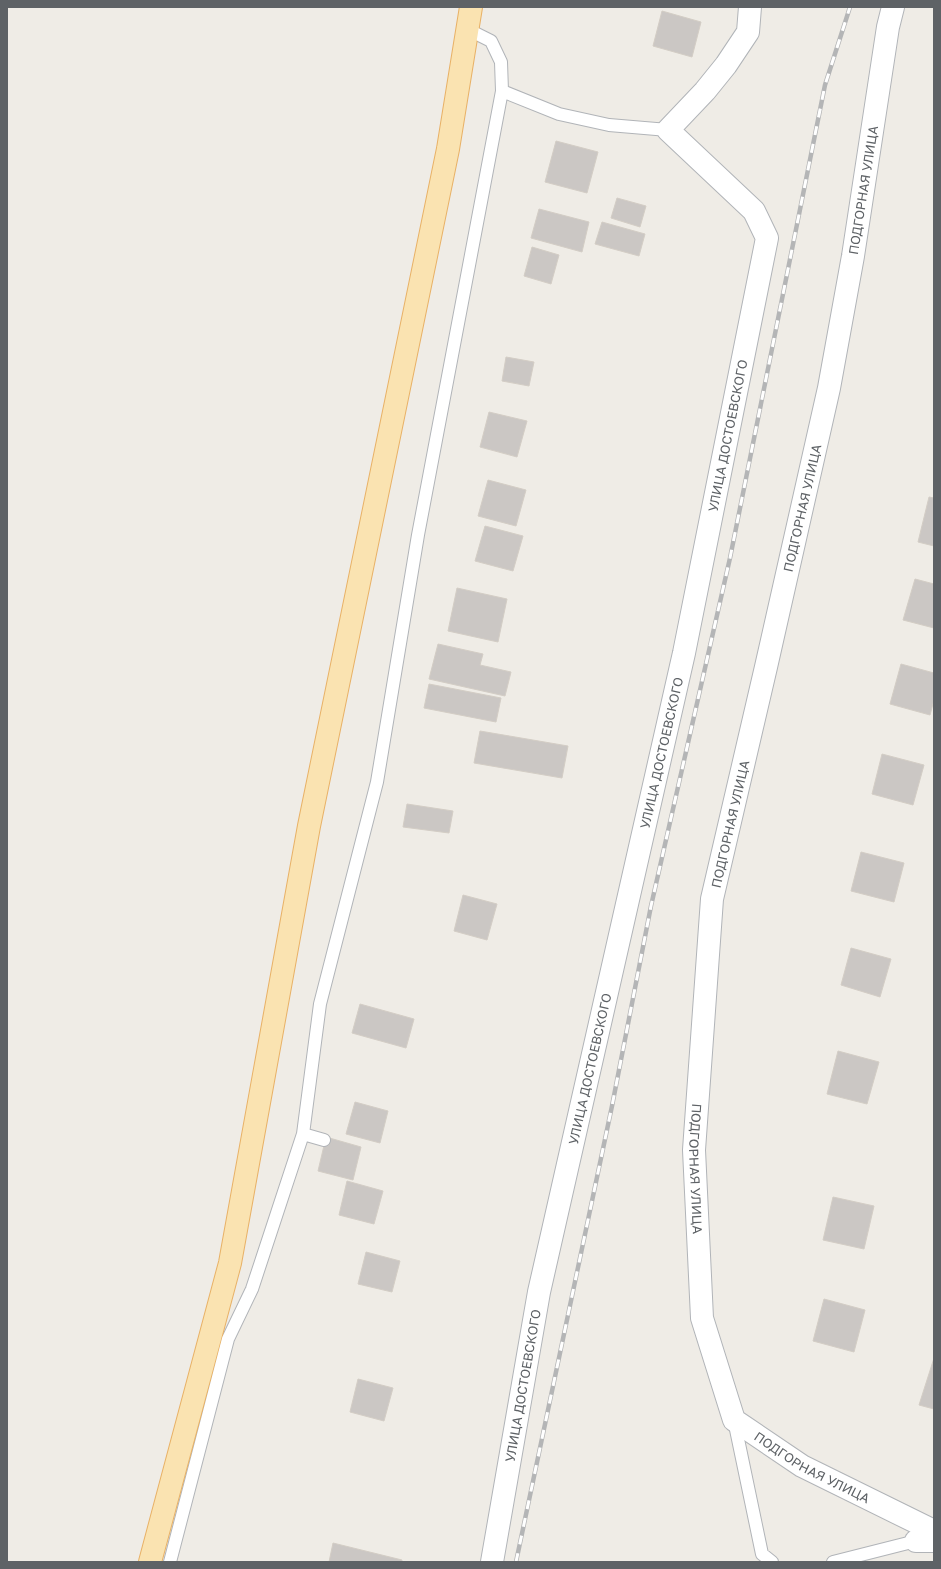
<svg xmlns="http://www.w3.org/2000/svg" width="941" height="1569" viewBox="0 0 941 1569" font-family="'Golos Text',sans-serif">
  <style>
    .building { fill: #cbc7c4; stroke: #d3cdc5 }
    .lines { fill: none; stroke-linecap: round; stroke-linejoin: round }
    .service-casing { stroke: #b1b4b8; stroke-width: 14 }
    .minor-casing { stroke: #b1b4b8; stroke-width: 24 }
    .primary-casing { stroke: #e8b166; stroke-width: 24 }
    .service { stroke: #fff; stroke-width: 12 }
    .minor { stroke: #fff; stroke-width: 22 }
    .primary { stroke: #fae3b1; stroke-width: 22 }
    .rail-casing { stroke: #b4b5b6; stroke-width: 4.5 }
    .rail { stroke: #fff; stroke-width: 3; stroke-dasharray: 9; stroke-linecap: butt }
    .labels { text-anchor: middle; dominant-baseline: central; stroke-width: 3; stroke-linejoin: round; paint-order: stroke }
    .street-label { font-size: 13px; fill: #5e6266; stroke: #fff }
  </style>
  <rect width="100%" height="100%" fill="#efece6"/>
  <path class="building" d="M662 11 701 22 692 57 653 46Z
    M556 141 598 152 587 193 545 182Z
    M617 198 646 206 640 227 611 218Z
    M539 209 589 222 582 252 531 238Z
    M602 222 645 234 639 256 595 244Z
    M532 247 559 255 551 284 524 276Z
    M506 357 534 362 529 386 502 381Z
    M489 412 527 421 517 457 480 447Z
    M488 480 526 490 516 526 478 516Z
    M929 497 934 498V546L918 542Z
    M485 526 523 536 513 571 475 561Z
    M915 579 934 584V628L903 620Z
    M457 588 507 599 498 642 448 631Z
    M438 644 483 654 480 665 511 672 505 696 429 679Z
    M901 664 934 673V700L930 715 890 704Z
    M429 684 501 698 496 722 424 708Z
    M480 731 568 746 562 778 474 763Z
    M882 754 924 765 913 805 872 794Z
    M407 804 453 811 449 833 403 827Z
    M861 852 904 863 894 902 851 891Z
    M463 895 497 904 487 940 454 931Z
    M851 948 891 959 880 997 841 985Z
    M360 1004 414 1019 406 1048 352 1033Z
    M838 1051 879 1062 867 1104 827 1094Z
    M355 1102 388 1111 380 1143 346 1134Z
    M326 1137 361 1147 353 1180 318 1171Z
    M347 1181 383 1191 374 1224 339 1215Z
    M833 1197 874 1206 864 1249 823 1240Z
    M366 1252 400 1261 392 1292 358 1284Z
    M824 1299 865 1310 854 1352 813 1341Z
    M934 1358V1409L919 1405Z
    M358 1379 393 1388 384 1421 350 1412Z
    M333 1543 402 1560V1562H329Z"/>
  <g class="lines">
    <defs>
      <path id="service" d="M502 91 559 114 609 125 668 130
        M303 1134 320 1004 377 782 418 535 502 91 501 62 491 41 467 29
        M734 1420 762 1554 772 1562
        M170 1562 228 1339 252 1289 303 1134 324 1140
        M833 1562 916 1541"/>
      <g id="minor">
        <path id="s1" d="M893 7 888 27 853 256 829 388 766 667 712 899 694 1150 702 1318 734 1420 802 1466 934 1531"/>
        <path d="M916 1541H934"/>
        <path id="s2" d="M492 1562 539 1292 684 653 767 238 754 211 668 130 705 91 726 65 748 32 750 7"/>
      </g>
      <path id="primary" d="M150 1562 230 1263 309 826 448 149 471 7"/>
    </defs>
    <use href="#service" class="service-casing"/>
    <use href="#minor" class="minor-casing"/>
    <use href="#primary" class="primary-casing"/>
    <use href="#service" class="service"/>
    <use href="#minor" class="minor"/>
    <use href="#primary" class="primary"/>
    <defs>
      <path id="rail" d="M516 1562 612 1106 651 906 730 558 825 85 850 7"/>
    </defs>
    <use href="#rail" class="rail-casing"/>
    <use href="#rail" class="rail"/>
  </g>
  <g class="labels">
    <g class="street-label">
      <text transform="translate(863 190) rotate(-81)">ПОДГОРНАЯ УЛИЦА</text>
      <text stroke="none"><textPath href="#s2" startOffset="1151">УЛИЦА ДОСТОЕВСКОГО</textPath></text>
      <text transform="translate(802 508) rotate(-77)">ПОДГОРНАЯ УЛИЦА</text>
      <text stroke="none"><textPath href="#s2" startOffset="827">УЛИЦА ДОСТОЕВСКОГО</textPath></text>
      <text transform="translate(730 824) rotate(-77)">ПОДГОРНАЯ УЛИЦА</text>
      <text stroke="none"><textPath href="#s2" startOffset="503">УЛИЦА ДОСТОЕВСКОГО</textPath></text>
      <text stroke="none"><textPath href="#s1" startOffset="1181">ПОДГОРНАЯ УЛИЦА</textPath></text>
      <text stroke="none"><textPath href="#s2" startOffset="179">УЛИЦА ДОСТОЕВСКОГО</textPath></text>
      <text stroke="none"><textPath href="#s1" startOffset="1529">ПОДГОРНАЯ УЛИЦА</textPath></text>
    </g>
  </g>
  <rect width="941" height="1569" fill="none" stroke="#5e6266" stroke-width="16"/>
</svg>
